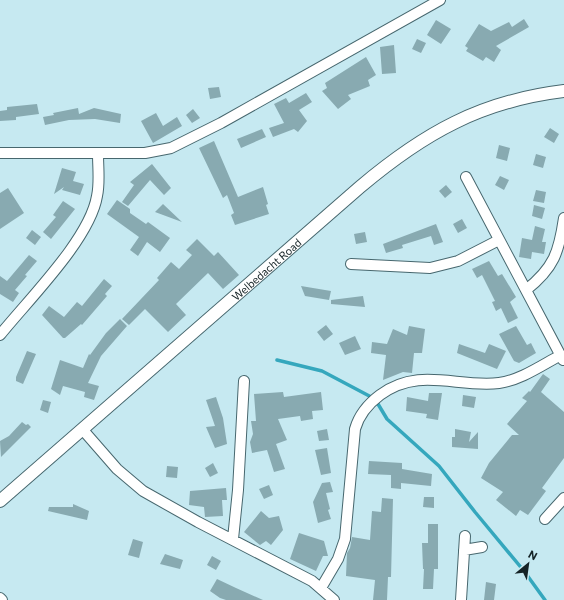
<svg xmlns="http://www.w3.org/2000/svg" width="564" height="600" viewBox="0 0 564 600" font-family="Commissioner,sans-serif">
  <style>
    .lines { fill: none; stroke-linecap: round; stroke-linejoin: round }
    .stream { stroke: #35a7bd; stroke-width: 3.5 }
    .building { fill: #88aab1 }
    .minor-casing { stroke: #47676e; stroke-width: 12 }
    .tertiary-casing { stroke: #47676e; stroke-width: 14 }
    .minor { stroke: #fff; stroke-width: 10 }
    .tertiary { stroke: #fff; stroke-width: 12 }
    .labels { text-anchor: middle; dominant-baseline: central; stroke-width: 3; stroke-linejoin: round; paint-order: stroke }
    .street-label { font-size: 11px; fill: #152326; stroke: #c6e9f1 }
  </style>
  <rect width="100%" height="100%" fill="#c6e9f1"/>
  <g class="lines">
    <path class="stream" d="M277 360 322 371 375 399 387 419 439 466 475 512 524 571 545 600"/>
  </g>
  <path class="building" d="M524 19 529 27 496 46 501 50 494 62 486 57 483 61 466 51 468 48 465 46 479 24 491 31 509 22 512 27Z
    M436 20 451 29 441 44 427 35Z
    M417 39 426 43 421 53 412 49Z
    M394 45 396 73 382 74 380 47Z
    M366 57 376 75 368 80 370 86 348 95 351 99 338 109 322 91 327 88 325 83Z
    M219 87 221 97 210 99 208 88Z
    M306 93 312 102 299 110 307 121 298 132 294 129 273 137 269 128 284 123 274 104 286 98 289 103Z
    M37 104 39 114 16 117V120L0 121V111L7 110V107Z
    M78 108 79 114 94 108 121 114 120 123 95 119 69 120 45 125 43 117 54 115 53 113Z
    M193 109 200 118 192 123 186 115Z
    M156 113 163 126 177 117 182 126 153 143 141 121Z
    M550 128 559 134 554 143 544 137Z
    M262 129 266 137 241 148 237 139Z
    M214 141 238 197 263 187 268 204 266 205 269 214 235 225 231 215 234 213 227 195 223 198 199 148Z
    M499 145 510 148 507 161 496 158Z
    M536 154 546 157 543 168 533 165Z
    M152 164 171 188 164 195 150 180 128 206 122 202 134 185 130 182Z
    M62 168 76 172 73 181 84 184 80 195 62 190 64 187 54 194Z
    M500 176 509 180 504 190 495 185Z
    M446 185 452 192 445 198 439 191Z
    M8 188 24 213 0 229V193Z
    M536 190 546 192 544 203 533 201Z
    M117 200 130 209V213L146 224 148 222 170 238 160 252 147 242 138 256 130 250 139 237 107 214Z
    M63 201 75 209 51 239 43 232 56 217 53 215Z
    M163 204 182 222 155 212Z
    M534 205 545 208 542 219 532 216Z
    M462 219 467 228 458 233 453 224Z
    M436 224 443 242 434 245 431 236 402 245 403 248 386 253 383 244Z
    M535 226 545 229 542 242H546L544 254 532 252 531 259 519 257 522 238 532 240Z
    M32 230 41 237 35 245 26 238Z
    M365 232 367 242 356 244 354 234Z
    M197 239 214 256 218 252 239 275 223 289 208 273 176 304 186 315 168 332 145 309 129 325 122 319 159 280 157 278 171 262 179 269 192 255 186 250Z
    M29 255 37 261 25 275 27 276 15 290 19 293 13 302 0 294V276L7 281Z
    M489 261 498 276 502 274 516 297 510 302 518 318 508 323 501 308 496 311 492 302 495 301 482 275 477 278 472 269Z
    M104 279 112 286 105 294 107 296 82 325 81 324 65 338H63L42 315 49 306 64 317 77 302 82 306Z
    M301 286 331 291 329 300 305 296Z
    M363 296 365 307 331 304V300Z
    M120 319 127 326 101 356 88 383 99 386 94 400 84 397 85 392 63 386 60 395 51 389 60 360 83 368 89 354 90 355 106 333Z
    M326 325 333 334 324 341 317 332Z
    M409 326 425 329 422 353H414L412 373 403 372 383 380 386 355 371 353 372 342 387 344 393 329 407 335Z
    M516 326 527 345 531 343 536 353 519 363 514 361 499 334Z
    M355 336 361 349 345 355 339 343Z
    M459 344 485 353 489 344 506 351 497 369 457 353Z
    M27 351 36 354 23 384 16 381V377Z
    M543 374 550 379 541 392 564 412V458L542 488 546 491 528 515 520 510 516 516 496 500 503 492 481 478 489 463 512 435H519L507 424 527 401 522 398 529 391 530 392Z
    M283 392 284 397 321 392 323 410 312 411 313 419 301 421 300 416 278 419 287 440 276 444 285 469 274 472 267 450 252 453 250 442 253 434 251 421H256L254 394Z
    M429 393H442L438 420 426 418 427 414 406 411 407 397 428 401Z
    M463 395 476 397 474 408 462 406Z
    M216 397 223 418 227 444 215 448 206 427 215 426 206 400Z
    M43 400 51 402 48 413 40 410Z
    M22 422 26 425 28 424 31 427 1 457 0 441 9 436Z
    M327 429 329 440 319 441 317 431Z
    M455 429 471 432 469 442 478 432V449L452 447V437H455Z
    M327 448 331 473 321 475 315 450Z
    M369 461 402 463V469L432 474 431 486 401 483V489L391 488V475L368 474Z
    M213 463 218 473 210 477 205 468Z
    M167 466 178 467 177 478 166 477Z
    M330 482 333 492 326 493 330 509 328 510 331 519 318 523 313 502 322 483Z
    M269 485 273 495 264 499 259 489Z
    M226 488 227 500H222L223 516 205 517 204 507 189 505 190 491Z
    M424 497H434V508L423 507Z
    M382 498 393 499 391 577H388L387 600H373L375 580 346 576 347 553 350 548 352 537 370 540 372 511 381 512Z
    M73 504 89 511 87 520 48 511 49 507H73Z
    M261 511 269 518 279 516 283 530 271 545 266 541 260 545 244 532Z
    M428 524H438V569H434L433 589H423L424 569H423L422 543H428Z
    M299 533 324 541 328 556H323L316 571 290 559Z
    M133 539 143 542 139 558 128 555Z
    M165 554 183 560 180 569 160 564Z
    M212 556 221 561 216 570 207 565Z
    M217 579 236 588 263 600H226L220 598 210 591Z
    M486 582 496 584 494 600H484Z"/>
  <g class="lines">
    <defs>
      <path id="minor" d="M0 153H145L171 148 221 123 440 0
        M466 177 563 360
        M351 264 430 268 458 261 499 240
        M526 290C554 268 559 252 564 218
        M0 335C28 300 90 239 97 196 100 183 98 168 98 154
        M83 430 117 469 143 491 198 522 312 581 334 600
        M545 519 564 498
        M233 539 238 490 244 381
        M464 550 482 547
        M321 588 338 559 345 539 355 429C359 415 368 404 380 395 419 366 457 388 499 383 521 380 542 365 561 355
        M0 598 2 600
        M461 600 465 536"/>
      <g id="tertiary">
        <path id="s1" d="M0 501 360 187C424 133 481 101 564 91"/>
      </g>
    </defs>
    <use href="#minor" class="minor-casing"/>
    <use href="#tertiary" class="tertiary-casing"/>
    <use href="#minor" class="minor"/>
    <use href="#tertiary" class="tertiary"/>
  </g>
  <g class="labels">
    <g class="street-label">
      <text stroke="none"><textPath href="#s1" startOffset="353">Welbedacht Road</textPath></text>
    </g>
  </g>
  <g transform="translate(528 564) rotate(29)" stroke="#c6e9f1" stroke-width="3" paint-order="stroke">
  <path d="M0-3L7 15L0 10L-7 15Z" fill="#152326"/>
  <text y="-6" font-size="11" font-weight="bold" text-anchor="middle" fill="#152326">N</text>
  </g>
</svg>
